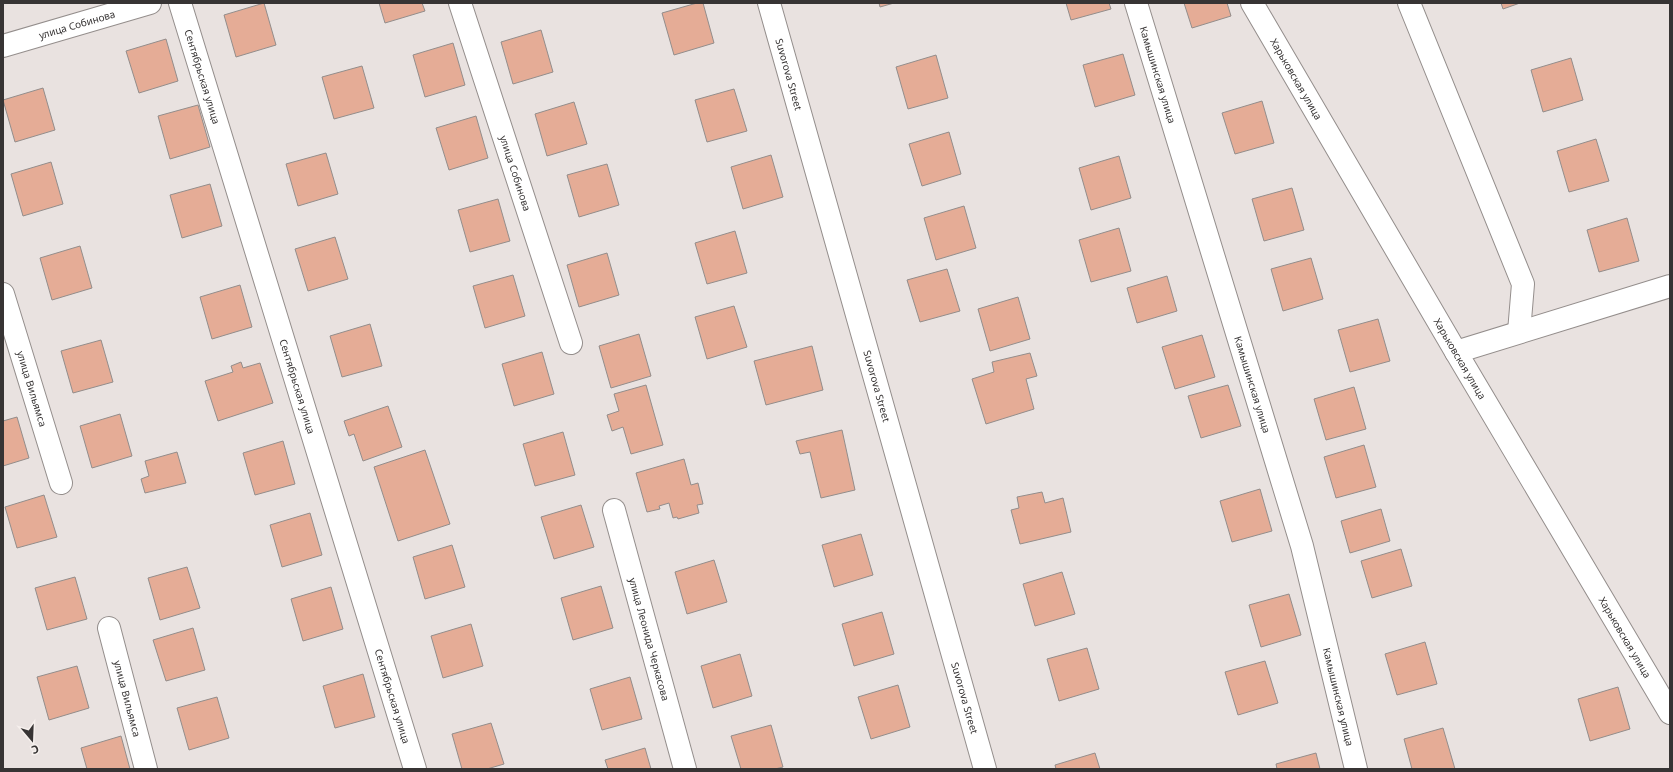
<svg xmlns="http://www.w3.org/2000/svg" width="1673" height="772" viewBox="0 0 1673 772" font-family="'Noto Sans',sans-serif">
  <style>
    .building { fill: #e5ac96; stroke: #938d8b }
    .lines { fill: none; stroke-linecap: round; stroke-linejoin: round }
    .minor-casing { stroke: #948e8c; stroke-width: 24 }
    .minor { stroke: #fff; stroke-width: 22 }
    .labels { text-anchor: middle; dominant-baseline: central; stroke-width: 3.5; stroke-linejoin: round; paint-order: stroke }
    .street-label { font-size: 10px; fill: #373434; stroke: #f6f0ed }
  </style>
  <rect width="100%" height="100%" fill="#e9e2e0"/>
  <path class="building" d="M264 3 276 45 236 57 224 15Z
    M379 3H422L425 11 385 23Z
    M697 3H703L714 43 674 55 662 13Z
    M879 3H894L880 7Z
    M1066 3H1109L1111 9 1071 20Z
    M1184 3H1227L1231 16 1192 28Z
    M1501 3H1520L1503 9Z
    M541 30 553 72 513 84 501 42Z
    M166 39 178 81 139 93 126 51Z
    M453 43 465 85 425 97 413 55Z
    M1123 54 1135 95 1095 107 1083 65Z
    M936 55 948 98 908 109 896 67Z
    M1571 58 1583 100 1543 112 1531 70Z
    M362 66 374 108 334 119 322 77Z
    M43 88 55 130 15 142 3 100Z
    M734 89 747 131 707 142 695 100Z
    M1262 101 1274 143 1235 154 1222 113Z
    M574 102 587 144 547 156 535 114Z
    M198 105 210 147 170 159 158 116Z
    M476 116 488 158 449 170 436 128Z
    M949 132 961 174 922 186 909 144Z
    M1596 139 1609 181 1569 192 1557 151Z
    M326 153 338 194 298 206 286 164Z
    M771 155 783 197 743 209 731 167Z
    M1119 156 1131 198 1091 210 1079 168Z
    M51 162 63 204 23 216 11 174Z
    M607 164 619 205 579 217 567 175Z
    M210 184 222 226 182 238 170 195Z
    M1292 188 1304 230 1264 241 1252 199Z
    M498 199 510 241 470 252 458 210Z
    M964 206 976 248 936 260 924 218Z
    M1627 218 1639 261 1599 272 1587 230Z
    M1119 228 1131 271 1091 282 1079 240Z
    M735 231 747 273 707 284 695 243Z
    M335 237 348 279 308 291 295 249Z
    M80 246 92 288 52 300 40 258Z
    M607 253 619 295 579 307 567 265Z
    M1311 258 1323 299 1283 311 1271 269Z
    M947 269 960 311 920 322 907 280Z
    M513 275 525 316 485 328 473 286Z
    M1167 276 1177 311 1137 323 1127 288Z
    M240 285 252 327 212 339 200 297Z
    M1018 297 1030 339 990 351 978 309Z
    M734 306 747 347 707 359 695 317Z
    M1378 319 1390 361 1350 372 1338 330Z
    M370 324 382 366 342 377 330 336Z
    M639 334 651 376 611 388 599 346Z
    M1202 335 1215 377 1175 389 1162 347Z
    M101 340 113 382 73 393 61 351Z
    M812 346 823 390 766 405 754 361Z
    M542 352 554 394 514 406 502 364Z
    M1030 353 1037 376 1026 379 1034 409 986 424 972 379 994 372 992 362Z
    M241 362 243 368 260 363 273 403 218 421 205 381 233 372 231 366Z
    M646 385 663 445 631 454 623 427 612 431 607 415 619 411 614 394Z
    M1228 385 1241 426 1201 438 1188 396Z
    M1354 387 1366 429 1326 440 1314 399Z
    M388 406 402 447 363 461 354 434 349 436 344 421Z
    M120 414 132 456 92 468 80 426Z
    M17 417 29 458 3 466V421Z
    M842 430 855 490 821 498 810 452 800 454 796 441Z
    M563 432 575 475 535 486 523 444Z
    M283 441 295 484 255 495 243 453Z
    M1364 445 1376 487 1336 498 1324 457Z
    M425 450 450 524 398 541 374 467Z
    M177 452 186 483 145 493 141 479 149 476 145 461Z
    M684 459 691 485 698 483 703 504 697 505 699 513 678 519 677 517 673 518 669 503 659 506 660 509 647 512 636 473Z
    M1260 489 1272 531 1232 542 1220 501Z
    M1042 492 1045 503 1063 498 1071 532 1020 544 1011 510 1019 508 1017 497Z
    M44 495 57 537 17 548 5 507Z
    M581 505 594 547 554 559 541 517Z
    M1381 509 1390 541 1350 553 1341 521Z
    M310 513 322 555 282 567 270 525Z
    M861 534 873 575 834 587 822 545Z
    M452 545 465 587 425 599 413 557Z
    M1401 549 1412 586 1372 598 1361 561Z
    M714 560 727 602 687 614 675 572Z
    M187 567 200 608 160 620 148 578Z
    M1062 572 1075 614 1035 626 1023 584Z
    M75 577 87 619 47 630 35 588Z
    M601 586 613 628 573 640 561 598Z
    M331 587 343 629 303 641 291 599Z
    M1289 594 1301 635 1261 647 1249 605Z
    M882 612 894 654 854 666 842 624Z
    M471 624 483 666 443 678 431 636Z
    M193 628 205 670 166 681 153 640Z
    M1425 642 1437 684 1397 695 1385 654Z
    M1087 648 1099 689 1059 701 1047 659Z
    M740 654 752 696 713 708 701 666Z
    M1265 661 1278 703 1238 715 1225 672Z
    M77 666 89 708 49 720 37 677Z
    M363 674 375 717 335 728 323 686Z
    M630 677 642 719 602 730 590 689Z
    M898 685 910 727 871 739 858 697Z
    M1618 687 1630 729 1590 741 1578 699Z
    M217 697 229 738 189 750 177 708Z
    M491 723 504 764 487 769H462L452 734Z
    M771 725 783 767 775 769H741L731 736Z
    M1443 728 1455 769H1412L1404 739Z
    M121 736 130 769H87L81 748Z
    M645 748 651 769H608L605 760Z
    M1095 753 1100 769H1056L1055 765Z
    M1316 753 1320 769H1277L1276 764Z"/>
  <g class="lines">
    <defs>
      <g id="minor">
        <path id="s1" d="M180 3 415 769"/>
        <path id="s2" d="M460 3 571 343"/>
        <path id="s3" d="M769 3 985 769"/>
        <path id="s4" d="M1136 3 1302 546 1356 769"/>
        <path id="s5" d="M1252 3 1456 352 1670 713"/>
        <path d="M1409 3 1523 284 1519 332"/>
        <path id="s6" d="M3 46 150 3"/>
        <path id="s7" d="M3 294 61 483"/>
        <path d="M1456 352 1670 286"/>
        <path id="s8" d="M614 510 685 769"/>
        <path id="s9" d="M109 628 146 769"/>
      </g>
    </defs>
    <use href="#minor" class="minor-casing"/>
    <use href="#minor" class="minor"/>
  </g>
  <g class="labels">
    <g class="street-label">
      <text stroke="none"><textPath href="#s6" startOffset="77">улица Собинова</textPath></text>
      <text stroke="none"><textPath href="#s3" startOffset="74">Suvorova Street</textPath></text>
      <text stroke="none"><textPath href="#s4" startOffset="75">Камышинская улица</textPath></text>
      <text stroke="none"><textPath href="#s1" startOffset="77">Сентябрьская улица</textPath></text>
      <text stroke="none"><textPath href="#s5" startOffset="88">Харьковская улица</textPath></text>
      <text stroke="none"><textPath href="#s2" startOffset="179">улица Собинова</textPath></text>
      <text stroke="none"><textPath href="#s5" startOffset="412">Харьковская улица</textPath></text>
      <text stroke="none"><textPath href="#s4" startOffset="399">Камышинская улица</textPath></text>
      <text stroke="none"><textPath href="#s1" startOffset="401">Сентябрьская улица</textPath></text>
      <text stroke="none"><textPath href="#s3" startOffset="398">Suvorova Street</textPath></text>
      <text stroke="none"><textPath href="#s7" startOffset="99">улица Вильямса</textPath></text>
      <text stroke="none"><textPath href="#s5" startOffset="736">Харьковская улица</textPath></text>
      <text stroke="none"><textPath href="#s8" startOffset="134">улица Леонида Черкасова</textPath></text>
      <text stroke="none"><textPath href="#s1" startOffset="725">Сентябрьская улица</textPath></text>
      <text stroke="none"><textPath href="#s4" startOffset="723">Камышинская улица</textPath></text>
      <text stroke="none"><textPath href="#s3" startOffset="722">Suvorova Street</textPath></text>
      <text stroke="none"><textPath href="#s9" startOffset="73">улица Вильямса</textPath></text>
    </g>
  </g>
  <rect width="1673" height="772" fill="none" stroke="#373434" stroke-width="8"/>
  <g transform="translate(32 740) rotate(161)" stroke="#f6f0ed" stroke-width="3" paint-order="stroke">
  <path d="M0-3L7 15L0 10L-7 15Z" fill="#373434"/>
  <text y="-6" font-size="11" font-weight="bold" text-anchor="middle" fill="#373434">С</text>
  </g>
</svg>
